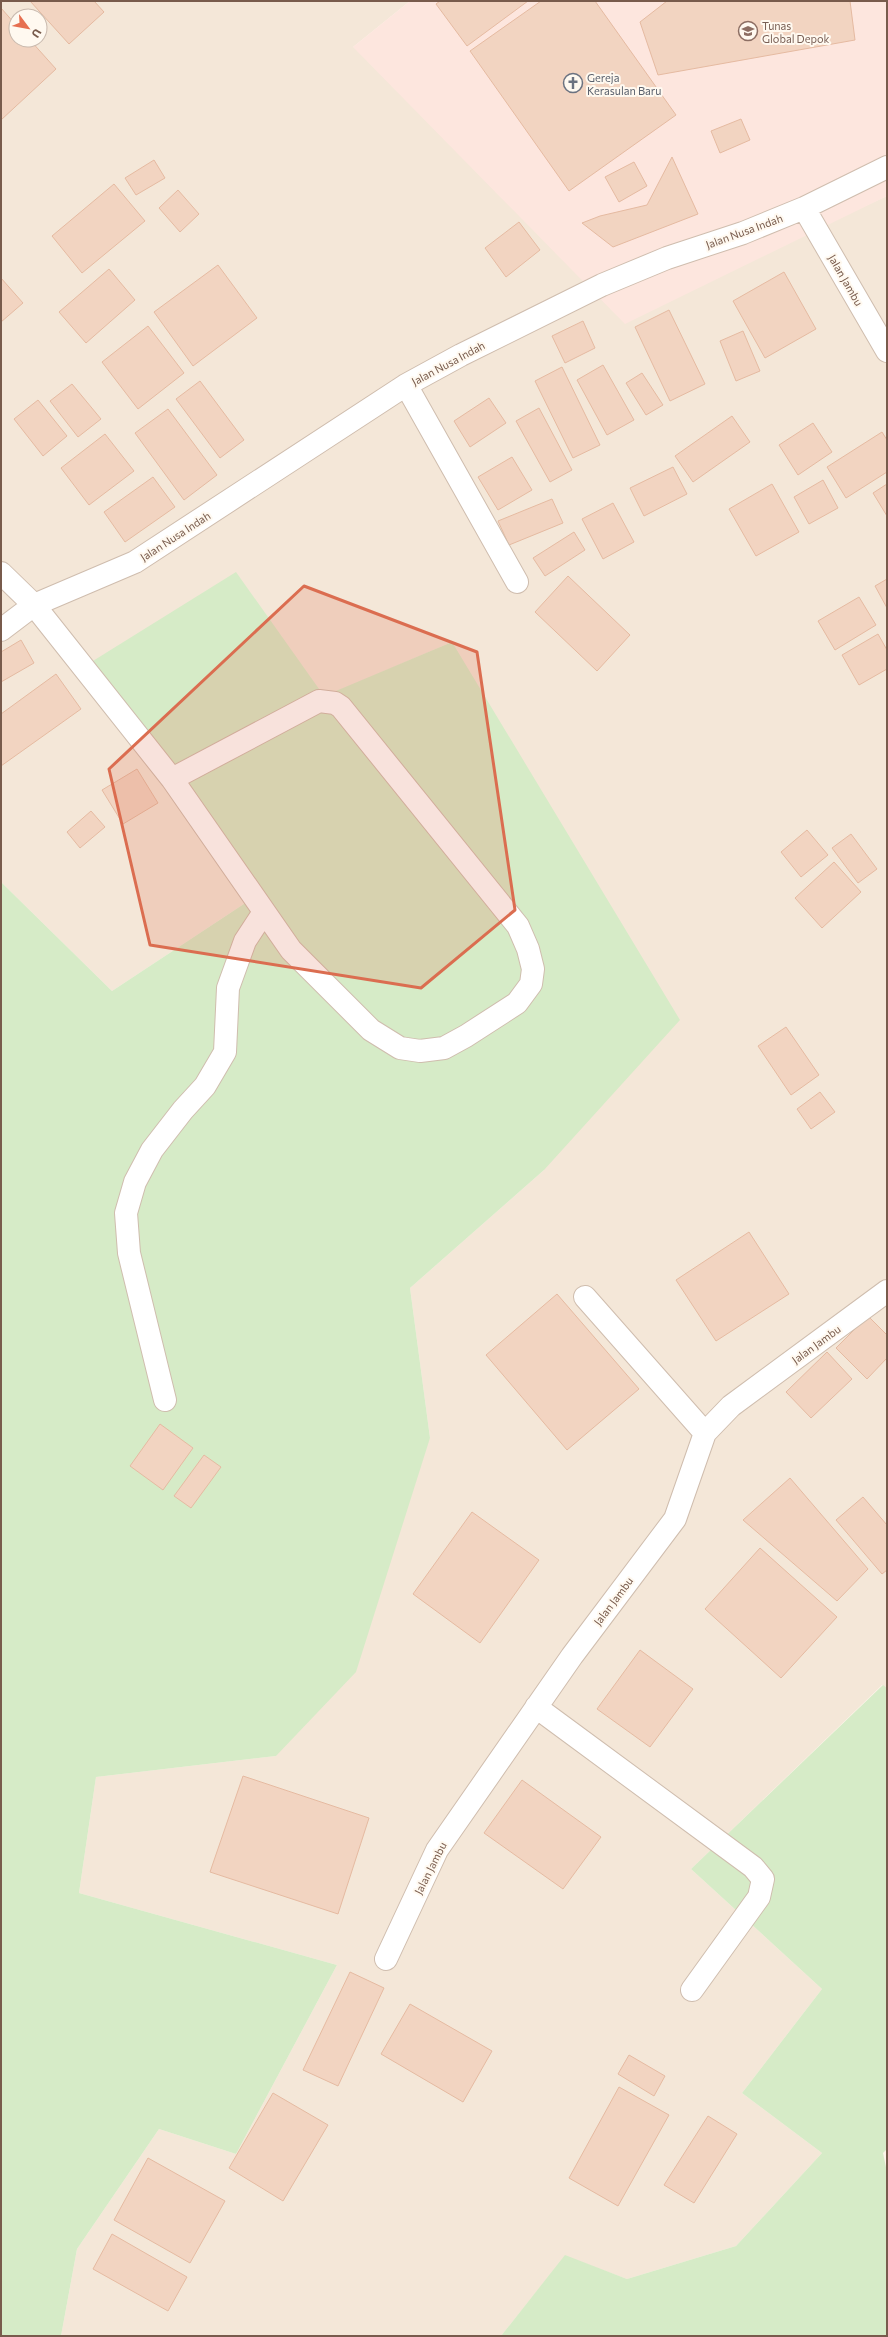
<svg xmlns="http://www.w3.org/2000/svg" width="888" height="2337" viewBox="0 0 888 2337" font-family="Commissioner,sans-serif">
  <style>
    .residential { fill: #f4e7d8; fill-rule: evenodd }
    .commercial { fill: #fde6de }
    .green { fill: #d6ebc7 }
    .building { fill: #f2d4c1; stroke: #e5baa1 }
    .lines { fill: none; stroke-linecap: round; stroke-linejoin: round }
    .minor-casing { stroke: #cfbdae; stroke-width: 24 }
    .minor { stroke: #fff; stroke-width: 22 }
    .marked { fill: #db6d50; fill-opacity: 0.2; stroke: #db6d50; stroke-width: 3; stroke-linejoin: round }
    .labels { text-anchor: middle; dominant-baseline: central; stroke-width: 4; stroke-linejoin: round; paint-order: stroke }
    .education-label { font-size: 11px; fill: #785e54; stroke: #fff9f0; text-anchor: start }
    .worship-label { font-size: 11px; fill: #5b616d; stroke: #fff9f0; text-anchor: start }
    .street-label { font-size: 11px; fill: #785b4c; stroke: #fff9f0 }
  </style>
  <rect width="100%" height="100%" fill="#fdf5ea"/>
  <path class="residential" d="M1 1H410L353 47 865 206 887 196V1688L882 1685 691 1869 822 1989 742 2093 822 2153 736 2246 627 2279 565 2256 501 2336H61L77 2249 159 2129 236 2154 337 1965 79 1893 96 1777 276 1756 430 1438 410 1288 544 1170 452 642 324 697 256 896 112 991 1 882ZM16 16H40V40H16Z"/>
  <path class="commercial" d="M410 1H887V196L625 324 353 47Z"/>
  <path class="green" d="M236 572 324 696 452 642 680 1020 544 1170 410 1288 430 1438 356 1672 276 1756 96 1777 79 1893 337 1965 236 2154 159 2129 77 2249 61 2336H1V882L112 991 256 896 80 669Z
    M883 1685 887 1688V2149L883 2153 887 2172V2336H501L565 2255 627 2279 736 2246 822 2153 742 2093 822 1989 691 1869Z"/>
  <path class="building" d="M30 1H94L104 12 69 44Z
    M440 1H528L467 46 436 4Z
    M541 1H595L676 115 569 191 470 51Z
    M667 1H850L855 40 658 75 640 22Z
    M1 8 16 25V40H30L56 69 1 120Z
    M741 119 750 140 720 153 711 131Z
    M672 157 698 214 613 247 582 223 600 216 647 205Z
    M154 160 165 178 136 195 125 178Z
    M634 162 647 186 619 202 605 177Z
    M114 184 145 221 82 273 52 236Z
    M178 190 199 214 180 232 159 208Z
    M519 222 540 250 506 277 485 248Z
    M218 265 257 318 193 366 154 312Z
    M109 269 135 300 86 343 59 312Z
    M784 272 816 329 765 358 733 301Z
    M1 278 23 303 1 322Z
    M669 310 705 384 670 401 635 327Z
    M583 321 595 348 565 363 552 336Z
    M148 326 184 373 138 409 102 362Z
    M743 331 760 371 736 381 720 341Z
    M603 365 634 420 607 435 577 380Z
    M562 367 600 445 573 458 535 381Z
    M642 373 663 405 646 415 626 383Z
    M200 381 244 440 220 458 176 399Z
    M72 384 101 419 78 437 50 401Z
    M489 398 506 423 470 447 454 421Z
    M38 400 67 436 43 456 14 419Z
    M539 408 572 470 550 482 516 421Z
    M168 409 217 475 184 500 135 433Z
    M732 416 750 442 693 482 675 456Z
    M813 423 832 452 798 475 779 445Z
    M882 432 887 440V472L846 498 827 467Z
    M105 434 134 471 89 505 61 468Z
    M512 457 532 490 498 510 478 477Z
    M673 467 687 494 644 516 630 488Z
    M153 477 175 507 125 542 104 512Z
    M823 480 838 508 809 524 794 497Z
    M772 484 799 532 756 556 729 509Z
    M887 484V516L873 493Z
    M552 499 563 523 509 545 498 521Z
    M613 503 634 542 603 559 582 519Z
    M574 532 585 550 545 576 533 558Z
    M568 576 630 635 597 671 535 612Z
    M887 579V608L875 586Z
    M859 597 876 625 835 650 818 621Z
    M878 634 887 650V669L859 685 842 655Z
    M21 640 34 663 1 682V652Z
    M56 674 81 709 1 766V714Z
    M137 769 158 803 123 824 102 790Z
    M91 811 105 827 80 848 67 832Z
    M807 830 828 855 801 877 781 852Z
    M851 834 877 869 858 883 832 848Z
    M834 862 861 892 822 928 795 898Z
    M786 1027 819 1075 791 1095 758 1046Z
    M820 1092 835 1112 811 1129 797 1109Z
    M749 1232 789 1294 716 1341 676 1280Z
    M557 1294 639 1389 567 1450 486 1355Z
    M868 1316 887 1335V1358L867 1379 836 1348Z
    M827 1352 852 1379 811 1418 786 1392Z
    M160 1424 193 1448 163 1490 130 1466Z
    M204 1455 221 1467 191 1508 174 1496Z
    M790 1478 868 1569 837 1601 743 1520Z
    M863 1497 887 1525V1570L882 1574 836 1520Z
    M472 1512 539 1560 480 1643 413 1594Z
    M760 1548 837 1617 781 1678 705 1609Z
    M640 1650 693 1689 650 1747 597 1709Z
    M243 1776 369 1818 338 1914 210 1872Z
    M522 1780 601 1837 563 1889 484 1833Z
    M350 1972 384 1988 338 2086 303 2070Z
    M410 2004 492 2051 463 2102 381 2054Z
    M629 2055 665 2076 654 2096 618 2074Z
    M619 2087 669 2115 618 2206 569 2178Z
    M273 2093 328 2125 283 2201 229 2168Z
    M708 2116 737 2134 694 2203 664 2185Z
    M148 2158 225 2201 190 2263 114 2220Z
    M112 2234 187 2277 168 2311 93 2269Z"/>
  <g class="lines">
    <defs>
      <path id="minor" d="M804 208 887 351
        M406 385 517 582
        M1 573 34 605 172 779 291 950 371 1030 400 1048 420 1051 444 1048 466 1036 517 1003 531 984 533 969 528 949 518 926 341 707 335 703 319 701 172 779
        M1 630 34 605 135 562 406 385 461 355 602 285 667 258 743 233 804 208 887 167
        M585 1297 705 1433
        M165 1400 129 1253 126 1213 135 1182 152 1150 183 1110 205 1086 225 1052 228 988 245 941 264 912
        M536 1707 753 1867 763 1879 759 1897 692 1990
        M386 1959 437 1850 572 1656 675 1519 705 1433 731 1406 887 1291"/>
    </defs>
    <use href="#minor" class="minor-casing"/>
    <use href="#minor" class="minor"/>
  </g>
  <path class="marked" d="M304 586 477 652 515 910 421 988 150 945 109 769Z"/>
  <defs>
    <symbol id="school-ring" viewBox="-11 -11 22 22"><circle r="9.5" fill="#fff9f0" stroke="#8d6e63" stroke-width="1.5"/><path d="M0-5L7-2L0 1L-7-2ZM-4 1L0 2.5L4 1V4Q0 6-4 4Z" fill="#8d6e63"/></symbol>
    <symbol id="church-ring" viewBox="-11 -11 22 22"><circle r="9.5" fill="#fff9f0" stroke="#6b7280" stroke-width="1.5"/><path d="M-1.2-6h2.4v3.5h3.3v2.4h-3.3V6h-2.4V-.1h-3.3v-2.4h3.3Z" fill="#6b7280"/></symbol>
  </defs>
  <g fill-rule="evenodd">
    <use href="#school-ring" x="737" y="20" width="22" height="22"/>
    <use href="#church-ring" x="562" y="72" width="22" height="22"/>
  </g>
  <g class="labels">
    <g class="education-label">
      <text x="762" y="25">Tunas<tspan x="762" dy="13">Global Depok</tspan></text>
    </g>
    <g class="worship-label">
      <text x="587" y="77">Gereja<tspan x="587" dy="13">Kerasulan Baru</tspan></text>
    </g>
    <g class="street-label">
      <text transform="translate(744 231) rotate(-20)">Jalan Nusa Indah</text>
      <text transform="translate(846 280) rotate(60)">Jalan Jambu</text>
      <text transform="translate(448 363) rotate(-28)">Jalan Nusa Indah</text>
      <text transform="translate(175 536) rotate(-33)">Jalan Nusa Indah</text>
      <text transform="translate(816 1344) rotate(-36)">Jalan Jambu</text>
      <text transform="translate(613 1601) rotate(-53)">Jalan Jambu</text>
      <text transform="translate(430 1868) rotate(-63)">Jalan Jambu</text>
    </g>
  </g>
  <rect width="888" height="2337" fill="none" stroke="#785b4c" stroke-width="4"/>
  <g transform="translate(28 28) rotate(122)"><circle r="19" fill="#fff9f0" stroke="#c9baae"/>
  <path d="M0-3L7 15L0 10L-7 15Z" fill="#e66f50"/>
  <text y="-6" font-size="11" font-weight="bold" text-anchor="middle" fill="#785b4c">U</text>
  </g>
</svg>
